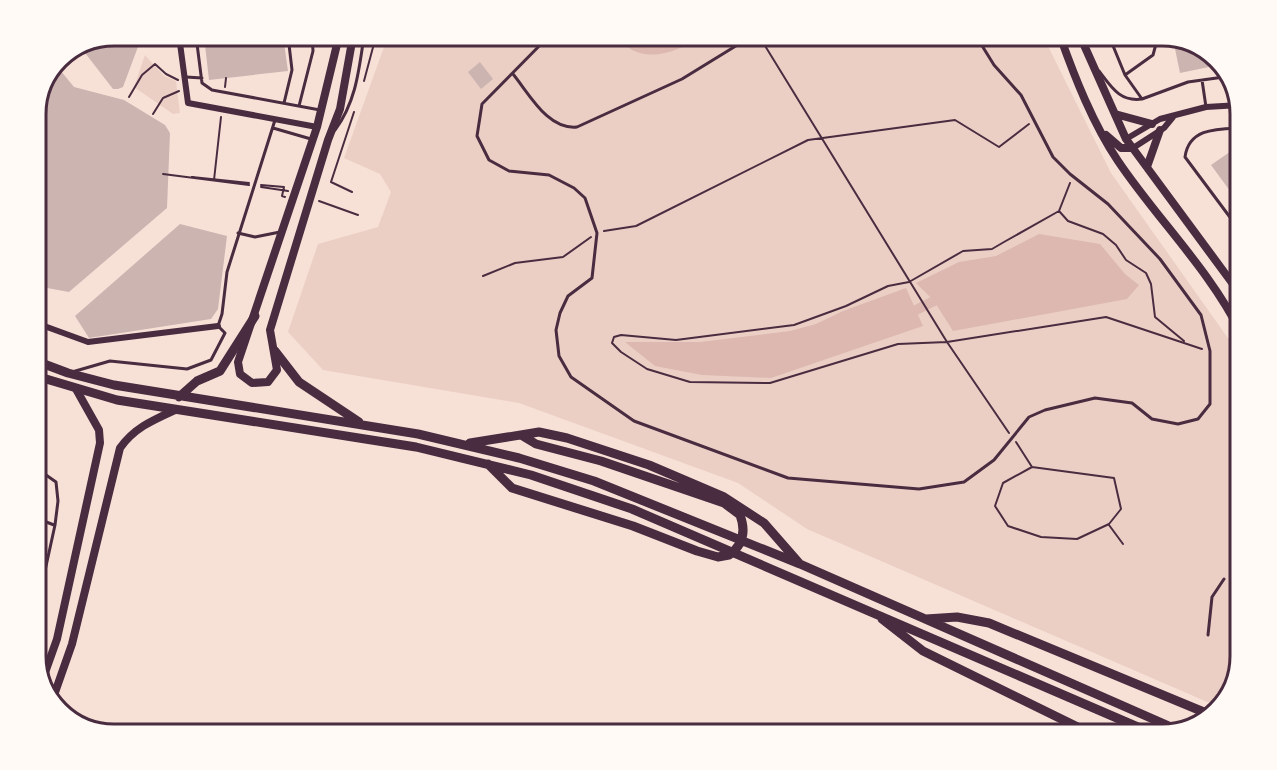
<svg xmlns="http://www.w3.org/2000/svg" width="1277" height="770" viewBox="0 0 1277 770" font-family="'Nunito Sans',sans-serif">
  <style>
    .green { fill: #ebcfc5 }
    .water { fill: #dcb8b0 }
    .lines { fill: none; stroke-linecap: round; stroke-linejoin: round }
    .canal { stroke: #dcb8b0; stroke-width: 10 }
    .building { fill: #ccb4b1 }
    .path { stroke: #4a2c40; stroke-width: 2 }
    .service { stroke: #4a2c40; stroke-width: 3 }
    .minor { stroke: #4a2c40; stroke-width: 6 }
    .tertiary { stroke: #4a2c40; stroke-width: 8 }
    .secondary { stroke: #4a2c40; stroke-width: 8 }
    .trunk { stroke: #4a2c40; stroke-width: 9 }
    .rim { fill: none; stroke: #4a2c40; stroke-width: 3 }
  </style>
  <rect width="100%" height="100%" fill="#f7e1d7"/>
  <path class="green" d="M388 36H1043L1111 173 1235 348 1241 378V656L1230 695 1219 707 807 529 738 483 519 403 323 370 288 332 318 244 378 227 391 192 380 174 344 158Z
    M145 55 164 76 176 81 180 113 173 114 134 87Z"/>
  <path class="water" d="M629 36H700C679 52 648 63 626 46Z
    M1039 234 1100 244 1125 274 1139 285 1127 299 953 331 934 301 916 283 959 262 996 256Z
    M906 288 923 326 771 378 702 375 655 366 625 342H700L790 331 816 324 843 311Z"/>
  <g class="lines">
    <path class="canal" d="M916 310 934 301"/>
  </g>
  <path class="building" d="M114 36H142L123 87 118 89H113L82 49Z
    M204 36H283L288 71 209 80Z
    M1173 39 1202 47 1211 56 1214 66 1180 73Z
    M480 62 493 79 481 89 468 72Z
    M56 65 74 87 124 100 165 125 170 133 167 208 69 292 36 286V109Z
    M1237 147 1241 152V206L1211 165Z
    M180 224 227 236 218 309 211 319 89 338 75 316Z"/>
  <g class="lines">
    <path class="path" d="M759 36 947 342 1009 433
      M364 81 376 36
      M225 87 226 78
      M129 97 142 75 155 64 166 74 178 80
      M153 114 163 98 179 91
      M163 174 249 185
      M192 177 249 183
      M214 180 221 117
      M1070 183 1059 211 1004 242 992 249 963 251 909 282 888 286 846 306 794 325 676 340 621 335 614 337 612 343 621 352 647 369 690 382 770 383 898 344 947 342 1106 317 1202 349
      M261 185 284 187 282 196 285 197
      M261 187 288 191
      M352 192 331 182 354 112
      M319 201 358 215
      M1059 211 1068 221 1103 234 1116 245 1126 260 1146 273 1151 284 1155 317 1184 341
      M604 231 636 226 808 140 955 120 999 147 1029 124
      M483 276 515 263 563 257 591 237
      M1016 442 1032 467 1114 478 1121 509 1109 524 1077 539 1041 537 1008 526 995 506 1003 483 1032 467
      M1109 525 1123 544"/>
    <path class="service" d="M196 36 202 83 212 90 320 110
      M549 36 482 104 477 136 489 160 509 171 549 175 574 188 585 198 597 233 592 278 568 296 560 313 556 330 559 356 571 377 634 421 788 478 919 489 964 482 994 460 1029 417 1045 410 1095 398 1132 403 1152 419 1178 424 1198 419 1210 404V351L1201 315 1160 259 1108 204 1070 174 1053 157 1021 95 994 65 976 36
      M1109 36 1125 75 1142 99 1188 82 1231 76
      M1099 71C1112 88 1120 102 1142 99
      M513 74C530 95 548 130 577 127L682 79 752 36
      M1125 75 1153 55 1156 44 1152 36
      M186 77 202 78
      M1202 80 1206 107
      M284 103 292 70 288 36
      M299 106 313 51 312 36
      M273 128 311 139
      M1241 128C1217 129 1189 128 1185 157L1241 232
      M335 130C356 102 359 70 364 36
      M238 233 255 237 280 232
      M72 372 110 361 187 369 211 360 225 333 218 326 222 314 227 272 275 120
      M36 468 56 482 58 501 55 525 36 612
      M36 518 54 525
      M1208 635 1212 597 1224 579
      M1064 724 1066 734"/>
    <path class="minor" d="M179 36 188 103 317 127
      M1126 139 1160 119 1206 107 1240 105
      M1133 148 1164 128 1173 117
      M36 323 88 342 218 326
      M546 734H566"/>
    <path class="tertiary" d="M339 36 317 127 238 362 240 374 252 383 268 382 277 370 270 330 328 140 340 109 353 36"/>
    <path class="secondary" d="M1060 36C1075 78 1093 124 1118 161 1157 219 1210 270 1241 333
      M1080 36 1126 139 1241 295
      M1115 114 1152 124
      M1106 135 1121 148H1133
      M1147 167 1160 130
      M42 681 57 639 100 443 99 430 76 389
      M52 701 72 644 120 448C134 428 153 420 175 410"/>
    <path class="trunk" d="M275 351 299 382 359 422
      M36 361 68 373 114 385 418 434 519 458 594 481 800 564 1178 730
      M36 376 117 400 416 447 531 475 632 509 1154 734
      M179 397 197 381 220 371 255 316
      M470 443 539 432 567 438 649 465 724 497 764 523 799 563
      M488 464 512 488 633 526 697 551 718 557 729 555C743 545 746 531 740 515L724 503 601 461 536 444 521 435
      M882 619 923 651 1092 734
      M926 619 957 617 989 623 1211 715"/>
  </g>
  <path d="M0 0H1277V770H0ZM114 46H1162A68 68 0 0 1 1230 114V656A68 68 0 0 1 1162 724H114A68 68 0 0 1 46 656V114A68 68 0 0 1 114 46Z" fill="#fffaf5" fill-rule="evenodd"/>
  <path class="rim" d="M114 46H1162A68 68 0 0 1 1230 114V656A68 68 0 0 1 1162 724H114A68 68 0 0 1 46 656V114A68 68 0 0 1 114 46Z"/>
</svg>
